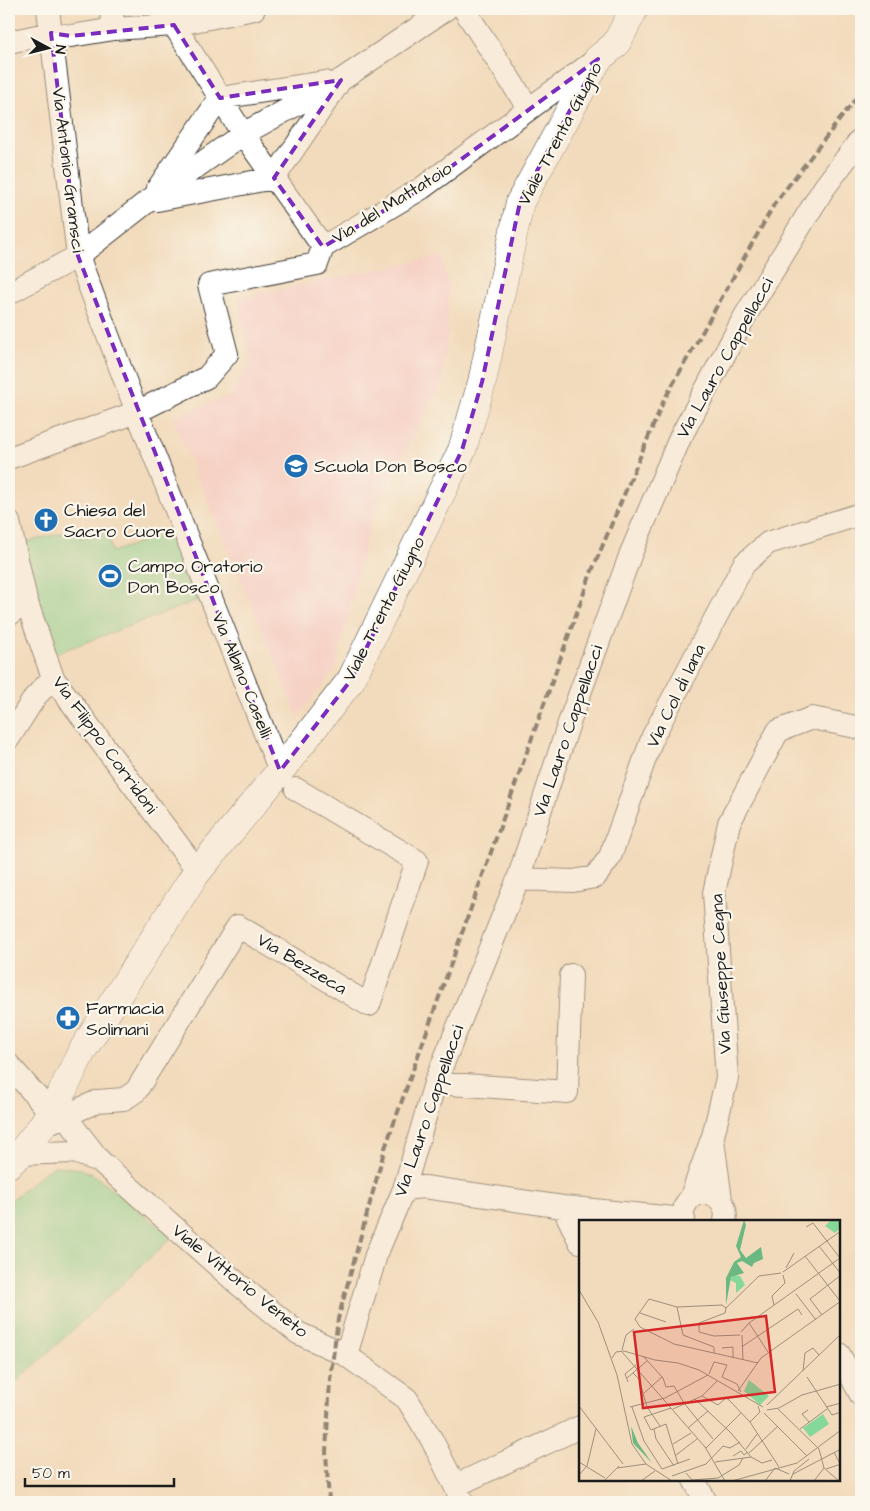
<svg xmlns="http://www.w3.org/2000/svg" width="870" height="1511" viewBox="0 0 870 1511" font-family="'Architects Daughter',sans-serif">
  <style>
    .built { fill: #f6d2c5 }
    .green { fill: #85d89a; stroke: #507a5b }
    .lines { fill: none; stroke-linecap: round; stroke-linejoin: round }
    .minor-casing { stroke: #3c3934; stroke-width: 24 }
    .tertiary-casing { stroke: #3c3934; stroke-width: 29 }
    .minor { stroke: #fff; stroke-width: 22 }
    .tertiary { stroke: #fff; stroke-width: 28 }
    .rail { stroke: #1c1c1c; stroke-width: 4; stroke-dasharray: 8 4; stroke-linecap: butt }
    .marked { fill: none; stroke: #7b2cbf; stroke-width: 4; stroke-dasharray: 10 6; stroke-linejoin: round }
    .labels { text-anchor: middle; dominant-baseline: central; stroke-width: 4.5; stroke-linejoin: round; paint-order: stroke }
    .street-label { font-size: 18px; fill: #1c1c1c; stroke: #fbf7ec }
    .poi-label { font-size: 18px; fill: #1c1c1c; stroke: #fbf7ec; text-anchor: start }
    .inset-road { fill: none; stroke: #9c8f7c; stroke-width: 1 }
    .view { fill: #d62828; fill-opacity: 0.15; stroke: #d62828; stroke-width: 2.5 }
    .inset-edge { fill: none; stroke: #1c1c1c; stroke-width: 2.5 }
  </style>
  <rect width="100%" height="100%" fill="#fbf7ec"/>
  <filter id="ink" filterUnits="userSpaceOnUse"><feTurbulence type="fractalNoise" baseFrequency=".02" numOctaves="2"/><feDisplacementMap in="SourceGraphic" scale="10" xChannelSelector="R" yChannelSelector="G"/><feConvolveMatrix kernelMatrix="1 2 1 2 8 2 1 2 1" color-interpolation-filters="sRGB"/></filter>
  <filter id="wash" filterUnits="userSpaceOnUse"><feTurbulence type="fractalNoise" baseFrequency=".0096" numOctaves="4" result="noise"/><feDisplacementMap in="SourceGraphic" scale="20" xChannelSelector="R" yChannelSelector="G"/><feGaussianBlur stdDeviation="1.12" result="paint"/><feColorMatrix in="noise" values="0 0 0 0 0 0 0 0 0 0 0 0 0 0 0 0 0 1.4 0 .05"/><feComposite in="paint" operator="in"/></filter>
  <g filter="url(#wash)">
    <rect width="100%" height="100%" fill="#f2dbbc"/>
    <path class="built" d="M442 256 449 287 447 343 442 382 372 515 335 670 298 716 172 417 232 395 251 361 238 298Z"/>
    <path class="green" d="M78 529 80 538 107 531 112 552 172 531 199 600 54 654 21 543Z
      M55 1166 81 1169 94 1175 172 1237 9 1389V1202L46 1171Z"/>
  </g>
  <g filter="url(#ink)">
    <g class="lines">
      <defs>
        <path id="minor" d="M48 9 78 256 137 412 280 771
          M111 9 114 29
          M464 9 529 109
          M174 25 243 134 323 247
          M9 42 51 33 71 36 114 29 174 25 254 9
          M158 188 220 98 325 82
          M157 200 274 178 338 84
          M9 293 78 256 148 201 243 134 341 80 446 9
          M9 458 137 412 207 377 227 354 209 285 317 264 323 247 422 188 597 59
          M9 522 26 600 53 678 197 870
          M9 615 26 600
          M9 738 35 697 53 678
          M518 879 573 881 595 877 610 857 653 736 744 564 768 543 861 514
          M9 1065 50 1112
          M435 1083 567 1092 571 975
          M63 1102 65 1116 100 1161 237 1283 298 1333 346 1355 407 1399 432 1440 463 1502
          M42 1126 98 1101 124 1099 136 1091 238 926 369 1005 417 861 296 789
          M713 1140 721 1200
          M20 1154 74 1152 100 1161
          M404 1189 424 1187 563 1207 684 1219
          M691 1197 713 1136 727 1078 714 893 729 823 778 731 812 718 861 728
          M685 1206C697 1181 731 1195 725 1221
          M563 1207 580 1242
          M839 1354 861 1395
          M346 1355 376 1255 404 1189 435 1083 518 879 569 723 631 553 680 438 745 316 824 188 861 139
          M694 1480 706 1502
          M455 1486 580 1427"/>
        <path id="tertiary" d="M9 1164 20 1154 42 1126 61 1094 82 1051 194 876 280 771 351 680 462 450 482 382 520 202 598 59 616 44 634 9"/>
      </defs>
      <use href="#minor" class="minor-casing"/>
      <use href="#tertiary" class="tertiary-casing"/>
      <use href="#minor" class="minor"/>
      <use href="#tertiary" class="tertiary"/>
      <path class="rail" d="M329 1502 326 1452 330 1380 338 1319 385 1148 591 573 664 400 775 203 861 92"/>
    </g>
  </g>
  <path d="M0 0H870V1511H0ZM174 25 220 98 341 80 274 178 323 247 422 188 598 59 520 202 482 382 462 450 351 680 280 771 78 256 51 33 71 36Z" fill="#f2dbbc" fill-opacity=".55" fill-rule="evenodd"/>
  <path class="marked" d="M174 25 220 98 341 80 274 178 323 247 422 188 598 59 520 202 482 382 462 450 351 680 280 771 78 256 51 33 71 36Z"/>
  <defs>
    <symbol id="school-disc" viewBox="-11 -11 22 22"><circle r="9.5" fill="#1f6fb2" stroke="#fbf7ec"/><path d="M0-5L7-2L0 1L-7-2ZM-4 1L0 2.5L4 1V4Q0 6-4 4Z" fill="#fff"/></symbol>
    <symbol id="church-disc" viewBox="-11 -11 22 22"><circle r="9.5" fill="#1f6fb2" stroke="#fbf7ec"/><path d="M-1.2-6h2.4v3.5h3.3v2.4h-3.3V6h-2.4V-.1h-3.3v-2.4h3.3Z" fill="#fff"/></symbol>
    <symbol id="stadium-disc" viewBox="-11 -11 22 22"><circle r="9.5" fill="#1f6fb2" stroke="#fbf7ec"/><path d="M0-5a6.5 5 0 1 0 0 10a6.5 5 0 1 0 0-10ZM-3.5-1.8h7v3.6h-7Z" fill="#fff"/></symbol>
    <symbol id="pharmacy-disc" viewBox="-11 -11 22 22"><circle r="9.5" fill="#1f6fb2" stroke="#fbf7ec"/><path d="M-2-6h4v4h4v4h-4v4h-4v-4h-4v-4h4Z" fill="#fff"/></symbol>
  </defs>
  <g fill-rule="evenodd">
    <use href="#school-disc" x="282" y="452" width="28" height="28"/>
    <use href="#church-disc" x="32" y="506" width="28" height="28"/>
    <use href="#stadium-disc" x="96" y="562" width="28" height="28"/>
    <use href="#pharmacy-disc" x="54" y="1004" width="28" height="28"/>
  </g>
  <g class="labels">
    <g class="street-label">
      <text transform="translate(560 134) rotate(-62)">Viale Trenta Giugno</text>
      <text transform="translate(68 170) rotate(83)">Via Antonio Gramsci</text>
      <text transform="translate(392 203) rotate(-32)">Via del Mattatoio</text>
      <text transform="translate(725 358) rotate(-61)">Via Lauro Cappellacci</text>
      <text transform="translate(384 609) rotate(-63)">Viale Trenta Giugno</text>
      <text transform="translate(242 675) rotate(68)">Via Albino Caselli</text>
      <text transform="translate(676 696) rotate(-64)">Via Col di lana</text>
      <text transform="translate(568 731) rotate(-71)">Via Lauro Cappellacci</text>
      <text transform="translate(105 745) rotate(54)">Via Filippo Corridoni</text>
      <text transform="translate(302 964) rotate(31)">Via Bezzeca</text>
      <text transform="translate(721 974) rotate(-93)">Via Giuseppe Cegna</text>
      <text transform="translate(429 1111) rotate(-71)">Via Lauro Cappellacci</text>
      <text transform="translate(240 1281) rotate(39)">Viale Vittorio Veneto</text>
    </g>
    <g class="poi-label">
      <text x="314" y="466">Scuola Don Bosco</text>
      <text x="64" y="510">Chiesa del<tspan x="64" dy="21">Sacro Cuore</tspan></text>
      <text x="128" y="566">Campo Oratorio<tspan x="128" dy="21">Don Bosco</tspan></text>
      <text x="86" y="1008">Farmacia<tspan x="86" dy="21">Solimani</tspan></text>
    </g>
  </g>
  <g transform="translate(579 1220)">
    <rect width="261" height="261" fill="#f2dbbc"/>
    <path d="M252 0H261V8L256 13 246 6ZM154 55 161 56 166 65 157 73V63L151 60ZM170 160 190 176 181 185 165 171ZM244 194 250 204 231 217 224 208Z" fill="#85d89a"/>
    <path d="M165 0 167 5 161 30 167 38 182 27 184 39 175 43 173 47 163 41 158 43 165 53 152 57 147 85V58L155 42 162 37 157 26ZM52 206 59 223 73 243 54 223Z" fill="#6cb882"/>
    <path class="inset-road" d="M240 26 262 54M226 36 261 81M207 48 215 33M204 52 262 11M0 70 19 102 38 155 53 224 67 244M217 74 237 100M195 85 193 76 206 63 204 55M98 87 104 115 135 127V133M147 88 180 56 202 53M61 93 87 102M243 95 231 79 262 55M170 103 189 132M162 112 170 103 261 38 234 3 227 7M161 115 135 116 120 112V103L146 93 147 88 143 85 98 87 70 79 56 99 61 107 95 124 179 143M163 115 164 140M164 126 219 89 223 95M143 128 154 127V138M43 130 47 115 55 109M43 132 126 227 146 261M64 136 84 158 87 167 95 166 105 183 134 219M33 138 37 132 45 131 76 140 99 143 120 150 184 187M224 151 226 133 234 128 240 135M54 153 60 159 68 187 81 206M130 154 135 142 148 145 143 157 158 164 162 172M228 157 253 195 262 192M48 158 68 141M49 162 46 154 57 145M159 171 182 138 262 81M65 173 83 157M123 176 139 185 147 178 150 180 171 202 200 247M116 179 152 213 172 237M188 185 262 114M0 186 44 244M51 187 86 178 129 155M53 187 65 221 83 249 111 239M247 187 262 183M94 189 123 176 138 161M199 189 240 229 245 248M188 190 200 188 223 175 262 164M229 190 223 194 230 202M185 193 228 236M65 197 72 210 87 204 99 244M65 197 92 188M171 202 181 192 179 186M109 208 129 191M75 209 77 219 95 246M221 209 248 189M183 221 199 206M94 224 112 213M144 226 151 228 161 222M127 228 162 193M167 229 178 214M255 232 262 246M170 233 183 221M97 235 118 219M154 236 162 231 165 235 169 232M0 242 26 258M136 242 172 237 183 243 193 240M38 248 67 244 93 261M245 248 260 261M247 249 262 244M107 253 113 260 139 258 160 245 164 238M214 254 262 229M0 255 8 246 17 209M93 256 127 244 144 226M25 261 40 246M62 261 76 251M153 261 218 243 262 210M186 261 196 248 210 254M211 261 215 251 230 239M235 261 245 248"/>
    <path class="view" d="M187 96 196 172 64 188 55 112Z"/>
    <rect width="261" height="261" class="inset-edge"/>
  </g>
  <rect width="870" height="1511" fill="none" stroke="#fbf7ec" stroke-width="30"/>
  <g transform="translate(48 48) rotate(97)" stroke="#fbf7ec" stroke-width="4" paint-order="stroke">
  <path d="M0-4L9 19L0 12L-9 19Z" fill="#1c1c1c"/>
  <text y="-8" font-size="14" font-weight="bold" text-anchor="middle" fill="#1c1c1c">N</text>
  </g>
  <path d="M25 1478v8h149v-8" fill="none" stroke="#1c1c1c" stroke-width="2.5"/>
  <text x="32" y="1478" font-size="15" fill="#1c1c1c" stroke="#fbf7ec" stroke-width="4" paint-order="stroke">50 m</text>
</svg>
